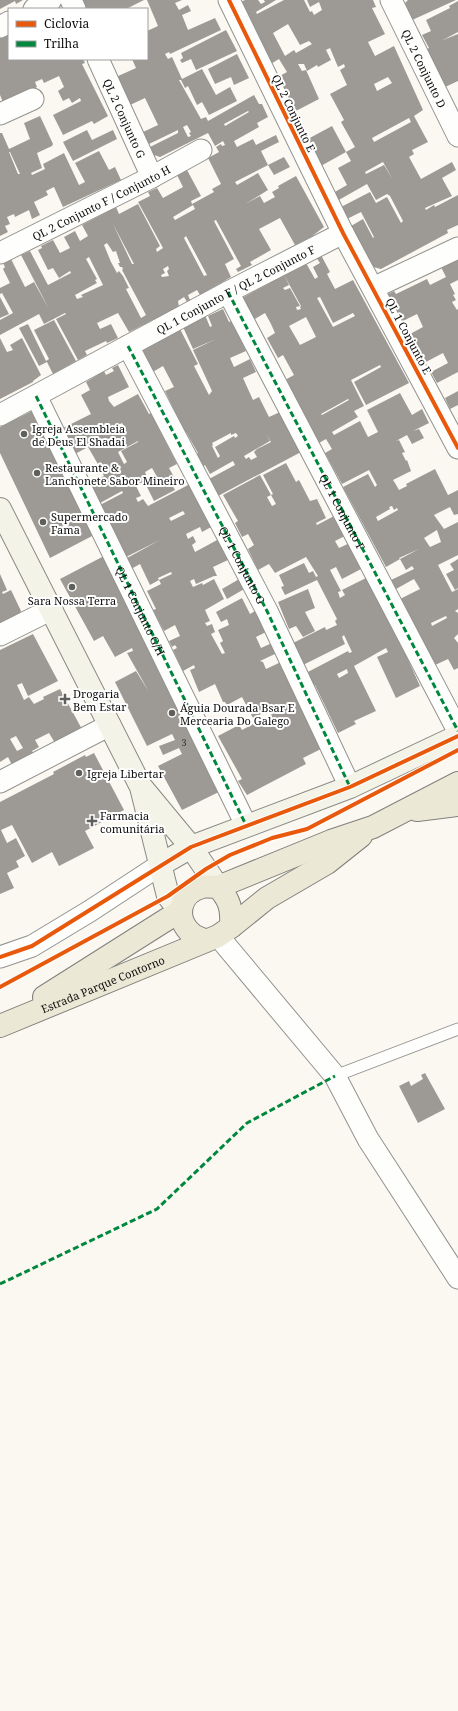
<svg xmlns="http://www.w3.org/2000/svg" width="458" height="1711" viewBox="0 0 458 1711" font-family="'Noto Serif',serif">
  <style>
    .building { fill: #9d9a96; fill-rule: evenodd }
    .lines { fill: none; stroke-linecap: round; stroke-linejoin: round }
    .lane-casing { stroke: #93928f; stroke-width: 13 }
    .street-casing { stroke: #93928f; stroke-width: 23 }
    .secondary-casing { stroke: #8a8985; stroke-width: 24 }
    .primary-casing { stroke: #80807c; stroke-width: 24 }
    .lane { stroke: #fefefd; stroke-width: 11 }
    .street { stroke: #fefefd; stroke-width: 21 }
    .secondary { stroke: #f4f3e8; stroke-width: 22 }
    .primary { stroke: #ece8d6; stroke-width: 22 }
    .quiet { stroke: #00873e; stroke-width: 3; stroke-dasharray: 6 3; stroke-linecap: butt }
    .cycleway-casing { stroke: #fff; stroke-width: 6 }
    .cycleway { stroke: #e8590c; stroke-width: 4 }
    .poi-dot { fill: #5f5f5c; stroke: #fff; stroke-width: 1.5 }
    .labels { text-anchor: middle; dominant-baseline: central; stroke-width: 4; stroke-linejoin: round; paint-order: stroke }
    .number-label { font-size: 9px; fill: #30302e }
    .street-label { font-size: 11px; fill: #0c0c0c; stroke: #fff }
    .poi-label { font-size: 11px; fill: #0c0c0c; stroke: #fff; text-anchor: start }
  </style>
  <rect width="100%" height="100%" fill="#faf8f0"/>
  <path class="building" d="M0 0H23L16 4 15 1 0 9Z
    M81 0H144L126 9H85Z
    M147 0H182L175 3 179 10 188 5 191 11 182 15 188 30 215 18 221 30 170 54 169 52 165 54 168 59 172 57 182 79 202 69 216 95 230 87 237 101 209 115 202 102 197 105 188 86 185 88 181 80H179L201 119 206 117 208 121 254 95 259 104H262L268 117 257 123 259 127 234 141 237 147 253 139 256 145 276 135 279 142 261 151 268 165 235 182 237 185 258 173 268 190 247 203 260 196 264 203 275 197 272 192 279 188 278 186 296 176 324 227 311 237 295 245 280 218 278 219 259 229 271 250 250 262 252 265 238 272 236 269 241 266 216 220 214 221 234 259 225 264 231 277 200 295 197 290 188 295 190 300 187 302 184 297 178 301 179 307 129 332 118 313 97 323 100 329 111 324 118 338 107 343 106 341 85 351 87 355 78 360 56 319 66 314 65 313 44 324 39 314 0 335V320L13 313 2 293 0 294V288L10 283 3 269 5 267 3 263 11 259 25 287 34 282 49 309 21 255 30 251 48 285 71 273 70 271 59 278 53 268 48 270 38 250 42 248 41 246 53 240 60 253 70 248 64 237 75 231 80 241 88 236 82 225 116 207 119 214 138 204 160 246 156 249 157 252 163 248 138 202 150 196 148 192 157 188 163 198 183 187 177 175 187 170 201 196 191 201 192 204 214 192 212 189 221 184 208 158 219 152 216 147 221 144 222 146 225 145 223 141 215 146 208 133 160 157 154 155 150 147 178 133V130L149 144 143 132 158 125 145 98 130 105 116 77 136 68 132 59H147V31L158 26ZM248 111 249 112 225 126 224 124ZM187 125 191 132 189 133 191 136 188 137 183 127ZM193 205 195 209 175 220 173 217ZM113 224 134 264H132ZM186 236 207 275 204 276 184 238ZM107 243 113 252 116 251 120 263H118L120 267H122L123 269 122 270 146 315 141 318 126 289 129 288 123 276 119 271 117 273 111 262 104 245ZM89 257 103 285 81 295 83 297 77 299 75 295 97 283 95 280 97 279 86 259ZM168 266 169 269 167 271 169 276 162 277 161 275 165 273 163 269Z
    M245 0H258L261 4 265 2 264 0H276L256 12 257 14 284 0H304L310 12 312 11 314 15 322 10 319 2 310 7 307 0H373L376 7 372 8 385 34 368 42 375 56 394 46 423 110 414 116 428 142 412 150 414 154 409 157 421 179 452 162 456 170 442 178 452 196 425 208 426 210 434 205 435 207 458 195V225L447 230 448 233 381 269 373 267 351 226 363 219 373 238 374 237 361 212 347 219 341 207 370 192 376 203 387 197 401 223 403 221 390 196 387 194 376 200 367 184 337 201 333 193 347 185 338 168 351 161 346 152 355 147 341 122 344 120 330 94 347 85 340 70 345 67 344 64 338 67 330 48 326 50 331 60 318 67 317 65 307 71 304 64H298L302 71 306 70 319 99 292 113 276 78 287 72 279 59 269 65 241 2ZM288 24 300 45 309 41 312 44 296 53 294 50 285 56 273 33ZM388 77 392 83 377 91 374 84ZM409 118 411 122 374 142 372 138ZM383 162 393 180 384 165 366 174 365 172Z
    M408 0H456L410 21 405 10 408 9 405 3Z
    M458 1V32L443 40 458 34V81L445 87 424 51 429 48 422 35 431 31 426 20 450 8 449 6Z
    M226 30 237 51 196 70 191 59 182 63 180 60 183 58 181 53Z
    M9 34V59H83L85 63 82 64 108 116 94 124 92 121 63 135 53 115 81 101 80 98 72 103 69 98 63 101 58 91 64 87 59 76 44 83 42 79 35 82 37 87 5 107 0 95V38Z
    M237 54 249 78 234 85 231 77 215 84 208 69Z
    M40 116 53 144 52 146 37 153 42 168 31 173 32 175 45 169 43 164 64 153 79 185 85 182 75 163 99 151 109 170 115 167 121 180 63 207 54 187 46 191 48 195 34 202 40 215 32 219 29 210 15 217 14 214 7 217 10 224 5 226 8 232 0 236V133H2L9 149 30 139 24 123ZM9 152H10L20 174H18Z
    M332 126 346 152 319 167 306 140Z
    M87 130 92 140 113 130 117 139 73 161 63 142Z
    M284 157 290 167 274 175 268 165Z
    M321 255 330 272 327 274 335 289 353 280 409 383 366 405 354 382 381 367 380 365 351 380 364 406 354 411 358 417 332 432 334 435 360 421 368 437 378 432 367 410 400 393 412 415 422 409 429 423 413 431 419 429 424 438 412 444 407 435 396 441 399 440 405 452 402 453 406 461 407 460 411 471 393 480 395 483 399 490 407 486 406 484 435 469 448 495 458 490V514L454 515 450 507 434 515 444 529 458 522V555L438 565 452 592 458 589V609L455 611 458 613V634L454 638 458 643V668L454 670 448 659 433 666 400 599 420 589 414 579 396 589 391 580 414 569 412 566 406 570 400 559 419 549 399 558 400 559 386 567 343 487 368 474 375 487 377 485 369 470 342 484 325 453 332 449 326 439 319 443 285 380 294 375 283 355 278 358 267 338 275 333 271 324 265 313 253 320 242 298 284 275 289 285 283 288 285 290 290 288 300 306 296 307 297 310 301 309 300 307 301 306 284 275 306 263 315 279 318 277 313 267 320 263 316 257ZM320 297 333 323 353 313 355 316 333 327 317 298ZM306 317 316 337 300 345 289 326ZM348 399 349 400 322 415 321 414ZM392 506 394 510 397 508 398 510 378 521 376 517 390 509 389 507ZM437 530 441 542 430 547 424 538ZM446 616 447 618 432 626 431 623Z
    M458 258V280L450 284 455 294 453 295 456 300 452 302 457 310 458 309V372L437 383 431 372 448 363 443 353 424 363 410 334 423 327 417 314 403 321 388 294 394 291 396 294 427 279 430 285 446 277 441 267Z
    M0 297 9 314 0 318Z
    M223 309 229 322 232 321 246 351 230 358 234 367 250 359 256 372 243 378 253 400 259 397 269 417 280 412 301 452 218 496 209 479 235 465 233 461 210 474 205 465 202 467 195 455 198 453 186 432 183 434 172 413 175 412 165 391 174 387 163 366 151 373 141 351 180 329 198 364 194 366 209 395 212 391 235 382 212 391 193 350 216 339 193 349 183 327 205 315 210 327 212 326 208 316ZM231 433V435L236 433 238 436 235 438 234 436 215 447 220 456 218 458 212 446 213 445 212 443ZM266 434 271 442 257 449 254 452 257 457 251 460 249 457 246 459 244 456 270 441Z
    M54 320 76 361 53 374 47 362 39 366 19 328 28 324 46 361 49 359 34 330Z
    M0 338 7 352 13 350 10 345 22 338 41 375 33 381V382L0 399Z
    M118 365 129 387 108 397 109 401 114 407 138 394 149 414 151 413 177 464 169 468 175 479 170 481 175 490 154 501 144 481 136 486 141 496 136 498 138 502 143 499 148 506 190 484 213 526 202 532 200 527 186 534 188 539 193 536 196 542 192 545 195 552 219 539 230 559 213 567 217 576H214L196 584 194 579 190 581 193 587 202 583 203 585 214 579 224 599 205 610 210 621 205 623 207 626 212 624 215 632 211 634 222 654 225 653 220 643 223 641 218 630 229 625 227 619 221 622 216 612 242 598 250 614 257 610 268 631 256 637 261 648 272 643 277 653 260 661 263 662 266 669 281 662 296 696 279 704 296 696 325 747 303 758 306 764 247 795 238 781 242 779 218 736 239 725 242 730 278 711 276 707 253 718 242 697 227 705 225 702H223L215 684 199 692 190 670 195 668 194 665 183 671 173 650 177 648 175 645 172 647 169 641 180 636 175 625 164 631 153 610 156 609 147 591 161 584 159 580 172 574 171 572 158 578 159 580 150 585 140 564 131 569 127 558 160 540 126 557 100 505 123 493 122 491 100 503 90 483 104 476 99 466 88 447 75 454 63 428 91 414 81 395 90 390 86 382 104 371 106 375 114 371 112 368ZM122 423 125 428 121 429 123 433 122 434 116 426ZM138 441V442L121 451 127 462 124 464 118 452ZM152 468 156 475 148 479 145 472ZM183 511 185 514 171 521 169 518Z
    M458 391V405L450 409 445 398Z
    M36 409 94 535 50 558 0 453V427Z
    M286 463 296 482 299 480 310 501 317 499 326 518 316 523 317 525 336 515 347 535 335 541 339 548 352 542 363 568 342 579 336 567 330 570 341 591 338 592 340 598 345 595 342 590 370 576 420 686 396 698 377 657 388 652 386 648 354 666 376 711 354 721 356 724 338 733 315 685 313 687 306 673 348 651 349 653 352 652 344 635 342 637 345 644 303 665 293 643 325 627 326 630 337 625 335 621 337 619 317 580 285 595 281 587 284 586 279 575 304 563 309 573 313 571 316 577 318 576 306 557 275 573 269 564 258 570 248 549 254 545 248 534 242 537 235 523 238 521 223 495 260 475 271 495 273 494 263 475ZM271 495 276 504 272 506 267 497ZM347 669 348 673 339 678 337 674Z
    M104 556 223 790 182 810 158 766 182 754 179 748 163 755 159 746 175 740 172 734 147 746 115 682 136 671 149 692 127 653 133 651 132 648 115 657 103 636 94 641 60 579Z
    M458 559V588L455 590 446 574 454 570 450 564Z
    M0 574 7 590 2 592 3 594 11 590 21 611 20 613 0 623Z
    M241 578 246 588 227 599 222 589Z
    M308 589 315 608 305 612 315 631 303 637 296 626 289 629 278 602Z
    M33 634 58 681 28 696 22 683 17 685 24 700 29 697 34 704 44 699 43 697 60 689 83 731 55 743 49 733 35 740 39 747 32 751 34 754 12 765 8 757 0 762V650ZM16 736 23 748 17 751 10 739Z
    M94 753 124 810 85 831 94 848 59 866 52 852 32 863 12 825 1 830 7 843 16 838 25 856 16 861 19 867 7 873 14 888 0 894V802L54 774 53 772 85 755 86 757Z
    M425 1073 445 1109 418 1123 399 1086 409 1081 411 1086 423 1079 421 1075Z"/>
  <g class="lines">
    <defs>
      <path id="lane" d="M335 1076 458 1029"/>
      <g id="street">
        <path d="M71 0 75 9"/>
        <path d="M229 0 343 233 458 448"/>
        <path id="s1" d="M391 0 458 136"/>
        <path d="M34 9 51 0"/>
        <path d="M0 27 9 22"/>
        <path id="s2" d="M98 59 152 177"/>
        <path d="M0 114 33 99"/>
        <path id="s3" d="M0 253 152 177 201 150"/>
        <path d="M373 288 458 248"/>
        <path id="s4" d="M228 292 458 731"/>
        <path id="s5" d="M128 346 267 611 350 787"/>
        <path d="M36 396 246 825"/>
        <path id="s6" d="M0 415 228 292 343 233"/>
        <path d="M0 635 52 609"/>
        <path d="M0 782 110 725"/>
        <path d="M218 936 335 1076 368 1139 458 1278"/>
        <path d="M0 957 32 946 90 911 160 865"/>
      </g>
      <path id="secondary" d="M0 509 141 787 168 896 180 911
        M143 789 191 847 218 887
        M160 865 191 847 350 787 458 736"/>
      <g id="primary">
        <path d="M417 810 458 805"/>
        <path d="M218 887 331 841 373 827 458 783"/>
        <path d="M231 927 267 898 327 863 361 836"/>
        <path d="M44 997 180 911"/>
        <path id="s7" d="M0 1026 206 941 218 936 231 927C232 909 230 900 218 887 213 887 207 886 202 887 179 893 174 919 192 934 196 937 202 939 206 941"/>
      </g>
    </defs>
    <use href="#lane" class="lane-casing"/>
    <use href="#street" class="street-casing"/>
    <use href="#secondary" class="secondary-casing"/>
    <use href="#primary" class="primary-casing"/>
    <use href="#lane" class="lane"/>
    <use href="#street" class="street"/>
    <use href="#secondary" class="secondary"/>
    <use href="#primary" class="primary"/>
    <g class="quiet">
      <path d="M228 292 458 731"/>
      <path d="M128 346 267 611 350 787"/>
      <path id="s8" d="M36 396 246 825"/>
      <path d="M0 1284 157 1209 247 1123 335 1076"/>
    </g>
    <defs>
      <path id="cycleway" d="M229 0 343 233 458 448
        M0 957 32 946 191 847 350 787 458 736
        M0 987 168 896 206 869 230 855 272 838 307 829 458 750"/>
    </defs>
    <use href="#cycleway" class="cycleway-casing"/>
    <use href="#cycleway" class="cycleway"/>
  </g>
  <g class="poi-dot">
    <circle cx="24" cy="434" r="4"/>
    <circle cx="37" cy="473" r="4"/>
    <circle cx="43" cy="522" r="4"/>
    <circle cx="72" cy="587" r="4"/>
    <path d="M63 693h4v4h4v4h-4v4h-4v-4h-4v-4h4z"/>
    <circle cx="172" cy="713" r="4"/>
    <circle cx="79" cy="773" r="4"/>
    <path d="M90 815h4v4h4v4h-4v4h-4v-4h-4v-4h4z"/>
  </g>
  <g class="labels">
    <g class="number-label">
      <text x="184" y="742">3</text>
    </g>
    <g class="street-label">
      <text stroke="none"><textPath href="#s1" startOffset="76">QL 2 Conjunto D</textPath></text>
      <text transform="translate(294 113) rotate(64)">QL 2 Conjunto E</text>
      <text stroke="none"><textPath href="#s2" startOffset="65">QL 2 Conjunto G</textPath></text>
      <text stroke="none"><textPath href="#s3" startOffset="113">QL 2 Conjunto F / Conjunto H</textPath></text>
      <text stroke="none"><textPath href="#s6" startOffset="267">QL 1 Conjunto F / QL 2 Conjunto F</textPath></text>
      <text transform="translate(409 336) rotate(62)">QL 1 Conjunto E</text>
      <text stroke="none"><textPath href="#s4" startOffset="248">QL 1 Conjunto F</textPath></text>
      <text stroke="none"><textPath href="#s5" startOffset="247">QL 1 Conjunto G</textPath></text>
      <text stroke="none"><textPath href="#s8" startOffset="239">QL 1 Conjunto G/H</textPath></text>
      <text stroke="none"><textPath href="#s7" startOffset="111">Estrada Parque Contorno</textPath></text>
    </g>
    <g class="poi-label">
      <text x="32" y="428">Igreja Assembleia<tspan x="32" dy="13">de Deus El Shadai</tspan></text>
      <text x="45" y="467">Restaurante &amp;<tspan x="45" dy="13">Lanchonete Sabor Mineiro</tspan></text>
      <text x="51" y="516">Supermercado<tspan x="51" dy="13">Fama</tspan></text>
      <text x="72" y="600" text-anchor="middle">Sara Nossa Terra</text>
      <text x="73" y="693">Drogaria<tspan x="73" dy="13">Bem Estar</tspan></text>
      <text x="180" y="707">Águia Dourada Bsar E<tspan x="180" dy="13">Mercearia Do Galego</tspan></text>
      <text x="87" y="773">Igreja Libertar</text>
      <text x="100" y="815">Farmacia<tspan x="100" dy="13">comunitária</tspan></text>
    </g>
  </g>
  <rect x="8" y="8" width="140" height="52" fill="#ffffff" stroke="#9e9e9e"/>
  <rect x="16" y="21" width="20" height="6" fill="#e8590c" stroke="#9e9e9e"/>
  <text x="44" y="28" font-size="12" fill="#0c0c0c">Ciclovia</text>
  <rect x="16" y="41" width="20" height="6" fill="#00873e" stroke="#9e9e9e"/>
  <text x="44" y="48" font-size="12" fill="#0c0c0c">Trilha</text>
</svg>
